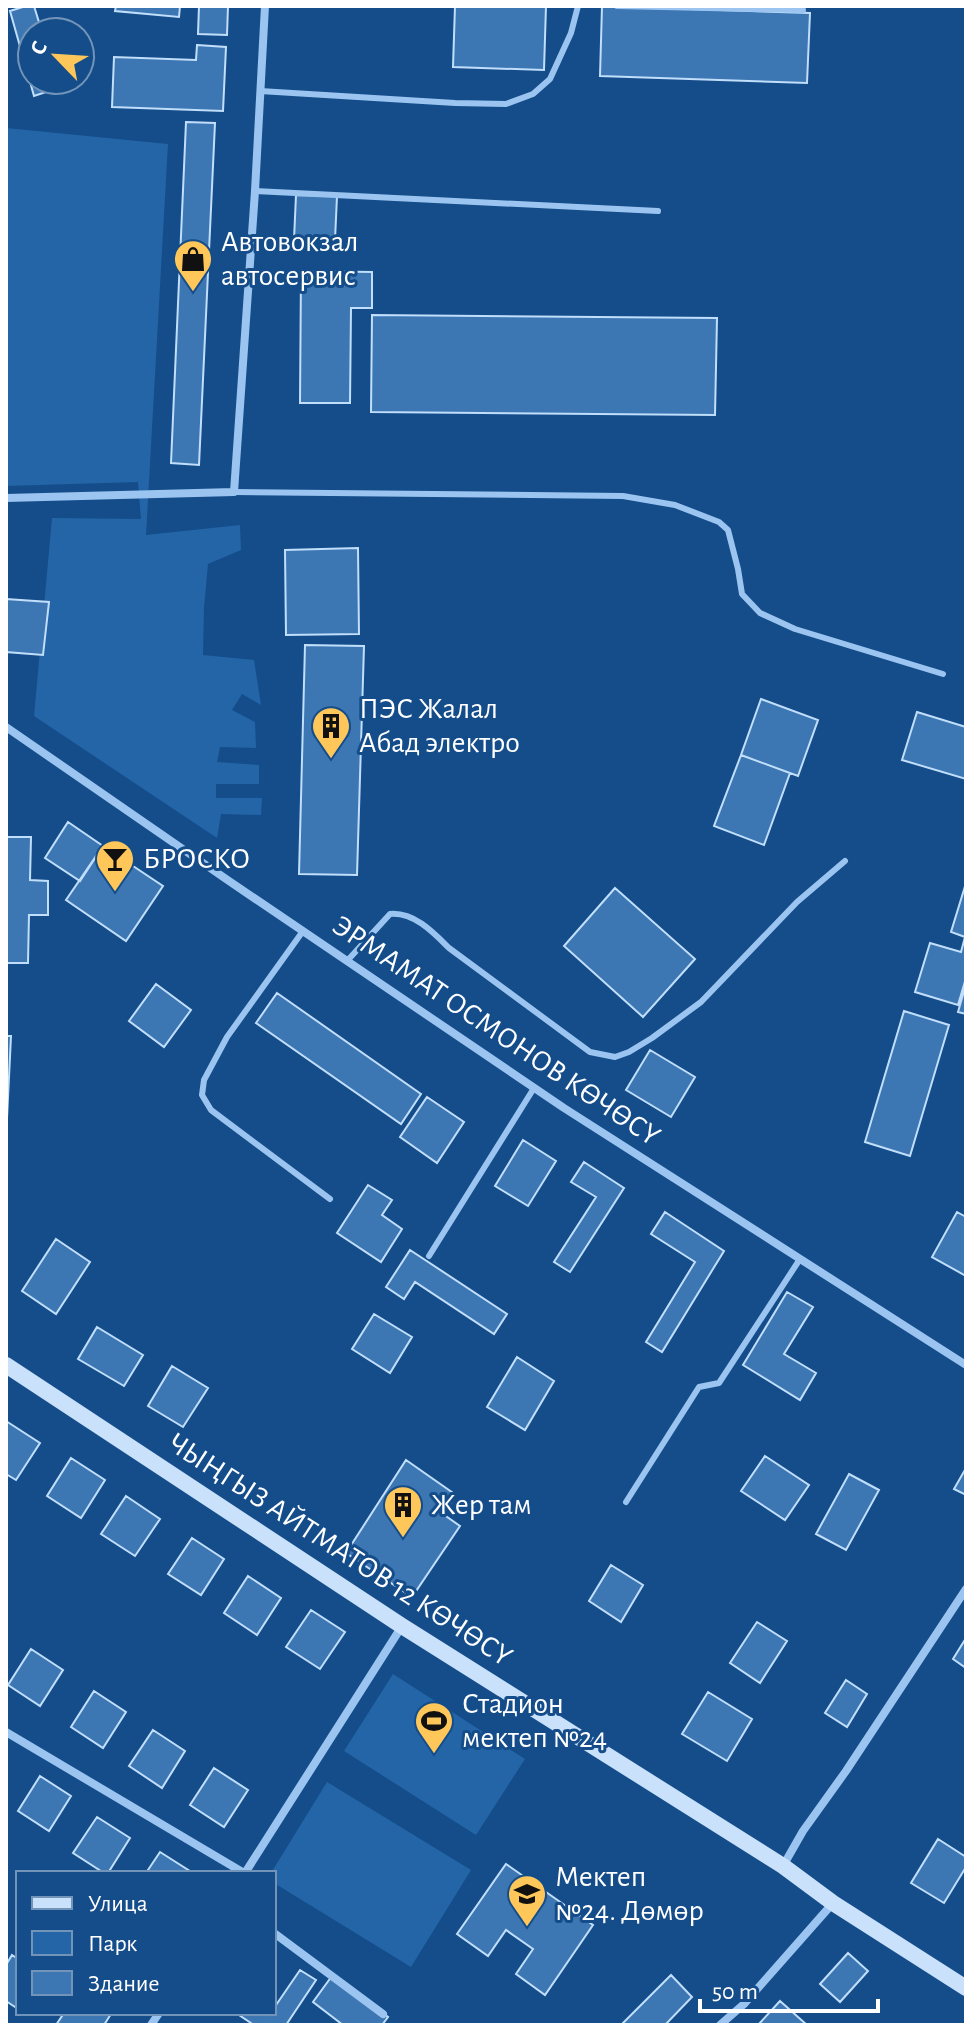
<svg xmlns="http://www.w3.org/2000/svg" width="972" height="2031" viewBox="0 0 972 2031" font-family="'Alegreya Sans',sans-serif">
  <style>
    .green { fill: #2365a7 }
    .building { fill: #3c77b3; stroke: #c1defb; stroke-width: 2 }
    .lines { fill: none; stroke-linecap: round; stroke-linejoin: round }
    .service { stroke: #9bc5f0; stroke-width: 6 }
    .minor { stroke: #9bc5f0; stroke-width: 8 }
    .secondary { stroke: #c9e1fb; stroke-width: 16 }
    .labels { text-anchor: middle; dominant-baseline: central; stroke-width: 6; stroke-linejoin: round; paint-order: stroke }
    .poi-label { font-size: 30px; fill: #fff; stroke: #144d8a; text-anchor: start }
    .street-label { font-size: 30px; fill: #fff; stroke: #144d8a }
  </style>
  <rect width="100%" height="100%" fill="#144d8a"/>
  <path class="green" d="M6 128 168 144 146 535 240 525 241 550 208 564 204 608 203 655 254 660 261 705 242 694 232 710 255 722 256 748 220 747 217 762 259 765V784H216V798H262L261 815 221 814 217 838 34 716 52 518 141 519 138 482 6 486Z
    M393 1674 525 1759 476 1835 344 1751Z
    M327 1782 471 1870 411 1967 274 1883V1873H271Z"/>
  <path class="building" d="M26 6H34L42 32H32V80H62L64 86 34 96 10 11Z
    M116 6H180L179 17 115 11Z
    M199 6H228L227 35 198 34Z
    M455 6H546L544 70 453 67Z
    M602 6 810 13 807 83 600 76Z
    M197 45 226 47 223 111 112 107 114 57 196 60Z
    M186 122 215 123 199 465 171 463Z
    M296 195 337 196 335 240H294Z
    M301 271 372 272V308H351L350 403H300Z
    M372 315 717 318 715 415 371 412Z
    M358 548 359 634 286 635 285 550Z
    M6 599 49 602 43 655 6 652Z
    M305 645 364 646 357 875 299 874Z
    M761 699 818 720 798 776 741 755Z
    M917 712 966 727V779L902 760Z
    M741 755 790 773 764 845 714 826Z
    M68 822 103 846 80 881 45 858Z
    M6 837H31L30 880 48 881V915H29L28 963H6Z
    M103 846 163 886 126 941 66 900Z
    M966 883V978L958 1005 915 992 930 943 961 952 965 937 951 932Z
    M615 888 695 959 643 1017 564 946Z
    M156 984 191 1010 164 1047 129 1021Z
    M966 984V1014L958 1012Z
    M277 993 421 1094 401 1124 256 1023Z
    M904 1011 949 1025 910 1156 865 1142Z
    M6 1036H11L6 1139Z
    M650 1050 695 1077 671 1117 626 1090Z
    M427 1097 464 1122 437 1163 400 1137Z
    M523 1140 556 1161 528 1206 495 1186Z
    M584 1162 624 1188 570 1272 554 1262 596 1197 571 1182Z
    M368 1185 392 1200 382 1215 402 1229 381 1262 337 1233Z
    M665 1212 724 1251 662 1352 646 1342 695 1262 651 1234Z
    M957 1212 966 1217V1276L932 1257Z
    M56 1239 90 1262 56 1314 22 1291Z
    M410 1250 507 1314 494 1334 415 1282 404 1299 386 1287Z
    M787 1292 813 1307 784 1354 816 1373 800 1400 743 1365Z
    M374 1314 412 1337 390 1373 352 1349Z
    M97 1327 143 1355 124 1386 78 1359Z
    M517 1357 554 1381 525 1430 487 1407Z
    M172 1366 208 1388 183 1427 148 1406Z
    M6 1421 40 1443 16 1480 6 1474Z
    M765 1456 809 1485 785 1520 741 1491Z
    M71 1458 105 1480 81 1518 47 1496Z
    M406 1460 456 1495 443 1514 460 1526 412 1597 346 1553Z
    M966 1468V1495L954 1489Z
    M849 1474 879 1490 846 1550 816 1534Z
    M126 1496 160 1519 135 1556 101 1534Z
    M192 1538 224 1559 201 1595 168 1574Z
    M611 1565 643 1585 621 1622 589 1601Z
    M248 1576 281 1598 257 1635 224 1613Z
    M311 1610 345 1632 320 1669 286 1647Z
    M757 1622 787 1641 760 1683 730 1663Z
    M966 1638V1668L953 1659Z
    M31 1649 63 1670 40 1706 8 1685Z
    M846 1680 867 1694 847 1727 825 1713Z
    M94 1691 126 1712 103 1748 71 1727Z
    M708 1692 752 1719 727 1761 682 1734Z
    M153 1730 185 1751 162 1788 129 1766Z
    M214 1768 248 1790 224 1827 190 1805Z
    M40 1776 71 1796 49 1831 18 1811Z
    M97 1817 130 1838 108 1873H104L73 1853Z
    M938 1839 966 1857V1867L944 1903 911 1883Z
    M160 1852 193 1873H146Z
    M506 1864 593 1925 545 1995 516 1974 533 1949 506 1930 488 1956 457 1934Z
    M848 1953 868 1971 840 2002 820 1984Z
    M12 1955 18 1959V2009L6 2001V1965Z
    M300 1970 316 1980 286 2025H254L236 2013H267L270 2015 274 2013V2008Z
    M671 1975 692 1997 665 2025H621Z
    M332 1976 388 2017 382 2025H343L313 2002Z
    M780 2001 807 2025H758Z
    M64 2013H110L111 2014 104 2025H56Z"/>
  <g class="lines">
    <path class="service" d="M617 6 803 10
      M260 91 455 103 506 104 533 94 550 79 571 33 578 6
      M255 191 658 211
      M234 492 623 496 675 505 719 522 728 530 738 569 742 594 760 613 795 629 943 674
      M303 931 227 1037 204 1080 202 1095 211 1110 330 1199
      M347 961 390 914C414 912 433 932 449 948L590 1052 615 1057 629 1052 652 1038 701 1002 797 902 845 861
      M429 1256 534 1088
      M626 1502 699 1387 719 1383 800 1259"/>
    <path class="minor" d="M6 498 234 492 255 191 265 6
      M6 727 229 881 564 1108 966 1365
      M6 1732 244 1873
      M783 1866 803 1831 846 1771 966 1589
      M245 1873 402 1626
      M274 1933 383 2014
      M151 2025 159 2013
      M720 2025 744 2004 833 1903"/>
    <path class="secondary" d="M6 1365 402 1626 783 1866 833 1903 966 1988"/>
  </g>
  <defs>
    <symbol id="shop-pin" viewBox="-11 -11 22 30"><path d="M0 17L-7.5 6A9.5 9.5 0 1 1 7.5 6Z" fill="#ffc759" stroke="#144d8a"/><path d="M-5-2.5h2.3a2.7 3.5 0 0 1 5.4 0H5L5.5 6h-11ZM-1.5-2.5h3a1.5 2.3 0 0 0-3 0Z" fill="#111"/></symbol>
    <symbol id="building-pin" viewBox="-11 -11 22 30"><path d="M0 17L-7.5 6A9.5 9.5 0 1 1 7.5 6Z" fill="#ffc759" stroke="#144d8a"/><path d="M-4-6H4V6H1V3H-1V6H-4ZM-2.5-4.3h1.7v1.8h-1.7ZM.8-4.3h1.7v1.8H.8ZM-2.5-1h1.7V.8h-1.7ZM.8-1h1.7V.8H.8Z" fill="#111"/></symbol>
    <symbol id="bar-pin" viewBox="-11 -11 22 30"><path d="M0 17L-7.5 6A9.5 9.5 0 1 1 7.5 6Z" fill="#ffc759" stroke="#144d8a"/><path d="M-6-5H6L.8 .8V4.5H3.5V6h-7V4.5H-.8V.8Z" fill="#111"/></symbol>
    <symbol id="stadium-pin" viewBox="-11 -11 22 30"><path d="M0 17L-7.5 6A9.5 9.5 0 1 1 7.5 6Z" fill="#ffc759" stroke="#144d8a"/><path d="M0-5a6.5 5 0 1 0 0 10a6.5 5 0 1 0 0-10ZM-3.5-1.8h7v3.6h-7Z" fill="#111"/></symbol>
    <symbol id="school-pin" viewBox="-11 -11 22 30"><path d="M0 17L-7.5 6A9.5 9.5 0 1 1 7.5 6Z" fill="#ffc759" stroke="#144d8a"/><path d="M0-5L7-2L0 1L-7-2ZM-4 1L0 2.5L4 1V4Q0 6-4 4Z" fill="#111"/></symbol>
  </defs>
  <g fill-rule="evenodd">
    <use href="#shop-pin" x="171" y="237" width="44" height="60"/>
    <use href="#building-pin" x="309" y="704" width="44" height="60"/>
    <use href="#bar-pin" x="93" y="837" width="44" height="60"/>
    <use href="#building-pin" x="381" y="1483" width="44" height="60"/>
    <use href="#stadium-pin" x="412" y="1699" width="44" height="60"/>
    <use href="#school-pin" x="505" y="1872" width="44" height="60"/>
  </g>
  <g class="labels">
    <g class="poi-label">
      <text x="221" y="242">Автовокзал<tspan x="221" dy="34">автосервис</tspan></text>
      <text x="359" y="709">ПЭС Жалал<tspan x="359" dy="34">Абад электро</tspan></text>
      <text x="143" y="859">БРОСКО</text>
      <text x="431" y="1505">Жер там</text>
      <text x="462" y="1704">Стадион<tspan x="462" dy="34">мектеп №24</tspan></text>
      <text x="555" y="1877">Мектеп<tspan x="555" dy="34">№24. Дөмөр</tspan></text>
    </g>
    <g class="street-label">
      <text transform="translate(496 1031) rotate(34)">ЭРМАМАТ ОСМОНОВ КӨЧӨСҮ</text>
      <text transform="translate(340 1550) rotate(33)">ЧЫҢГЫЗ АЙТМАТОВ 12 КӨЧӨСҮ</text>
    </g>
  </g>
  <rect width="972" height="2031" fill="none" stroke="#ffffff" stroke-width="16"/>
  <rect x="16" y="1871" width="260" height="144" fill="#144d8a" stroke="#7294b9" stroke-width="2"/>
  <rect x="32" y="1897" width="40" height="12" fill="#c9e1fb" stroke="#7294b9" stroke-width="2"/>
  <text x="88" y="1911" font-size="24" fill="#ffffff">Улица</text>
  <rect x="32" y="1931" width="40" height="24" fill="#2365a7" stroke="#7294b9" stroke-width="2"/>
  <text x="88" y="1951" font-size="24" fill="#ffffff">Парк</text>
  <rect x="32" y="1971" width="40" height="24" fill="#3c77b3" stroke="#7294b9" stroke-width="2"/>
  <text x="88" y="1991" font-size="24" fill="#ffffff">Здание</text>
  <g transform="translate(56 56) rotate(295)"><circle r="38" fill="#144d8a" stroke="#7294b9" stroke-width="2"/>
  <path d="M0-6L14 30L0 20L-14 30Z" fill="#ffc759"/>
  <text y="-12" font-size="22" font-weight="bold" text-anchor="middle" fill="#ffffff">С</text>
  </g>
  <path d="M700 1999v12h178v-12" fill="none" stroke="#ffffff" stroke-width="4"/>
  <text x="712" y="1999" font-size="24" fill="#ffffff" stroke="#144d8a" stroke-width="6" paint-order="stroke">50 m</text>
</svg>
